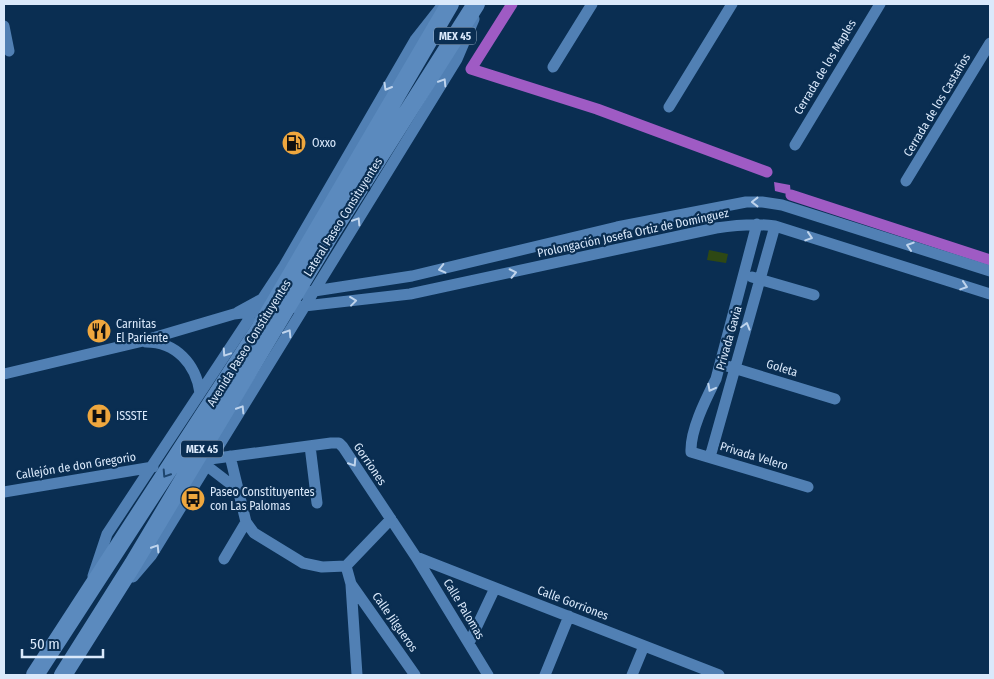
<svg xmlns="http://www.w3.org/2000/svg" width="994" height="679" viewBox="0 0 994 679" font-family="'Fira Sans Condensed',sans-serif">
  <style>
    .green { fill: #2e4814 }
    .water { fill: #9f5bc4 }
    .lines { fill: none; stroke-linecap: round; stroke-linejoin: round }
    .canal { stroke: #9f5bc4; stroke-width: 11 }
    .minor { stroke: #5180b4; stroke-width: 11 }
    .highway { stroke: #5b8abe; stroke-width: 18 }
    .oneway { stroke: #bfd4ed }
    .oneway2 { stroke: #1e456d }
    .labels { text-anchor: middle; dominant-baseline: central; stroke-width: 4.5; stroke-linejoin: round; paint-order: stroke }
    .shield { fill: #0a2e52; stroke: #9cb1c8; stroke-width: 1 }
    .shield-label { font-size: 11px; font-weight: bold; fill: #dae9fb }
    .street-label { font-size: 12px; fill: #dae9fb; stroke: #0a2e52 }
    .poi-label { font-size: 12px; fill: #dae9fb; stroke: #0a2e52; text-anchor: start }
  </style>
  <rect width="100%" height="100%" fill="#0a2e52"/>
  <path class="green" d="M709 250 728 254 726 263 707 260Z"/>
  <path class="water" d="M774 182 790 185 791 195 775 191Z"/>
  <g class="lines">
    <path class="canal" d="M512 4 471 69 597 109 767 172
      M791 195 990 260"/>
    <path class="minor" d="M4 26 9 51
      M553 67 592 4
      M669 107 732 4
      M795 145 880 4
      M906 181 990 43
      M757 224 716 379C706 399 690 430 691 452L808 487
      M752 277 814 295
      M238 312 262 299 412 276 617 227 746 202H762L782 205 990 271
      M146 342C176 342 196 364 200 393
      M727 366 835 399
      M4 374 139 342 234 314 410 294 716 228C736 225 755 223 775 226L990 294
      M310 446 317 503
      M230 456 246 522 254 533 303 563 322 567 346 566 391 519
      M710 457 775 226
      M210 459 331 443H339L343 447 416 557 488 675
      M206 467 211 469 237 489
      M4 492 153 467
      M416 557 719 675
      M224 559 246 522
      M346 566 351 584 415 675
      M93 576 107 534 284 266 415 40 441 7
      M133 577 151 556 457 59 474 19
      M351 585 357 675
      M469 643 495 588
      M545 675 569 616
      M632 675 644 646"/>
    <path class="highway" d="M35 675 259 330 450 4
      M63 675 133 564 331 233 476 4"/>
  </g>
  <defs><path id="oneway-chevron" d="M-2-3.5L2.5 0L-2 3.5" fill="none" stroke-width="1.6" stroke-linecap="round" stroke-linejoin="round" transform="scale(1.25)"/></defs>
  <g class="oneway">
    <use href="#oneway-chevron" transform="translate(443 82) rotate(-58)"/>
    <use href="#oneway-chevron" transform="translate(387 87) rotate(120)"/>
    <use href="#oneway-chevron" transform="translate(755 202) rotate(-180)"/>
    <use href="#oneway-chevron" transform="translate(357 221) rotate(-58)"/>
    <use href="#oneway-chevron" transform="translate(809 237) rotate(18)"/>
    <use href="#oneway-chevron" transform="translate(910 246) rotate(-162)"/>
    <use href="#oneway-chevron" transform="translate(442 269) rotate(166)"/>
    <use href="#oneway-chevron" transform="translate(513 273) rotate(-12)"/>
    <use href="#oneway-chevron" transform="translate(964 286) rotate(18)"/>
    <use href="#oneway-chevron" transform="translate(353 301) rotate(-7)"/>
    <use href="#oneway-chevron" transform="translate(746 326) rotate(-74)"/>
    <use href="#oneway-chevron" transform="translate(288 333) rotate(-58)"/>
    <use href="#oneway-chevron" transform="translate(226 353) rotate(124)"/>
    <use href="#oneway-chevron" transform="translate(711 388) rotate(118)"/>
    <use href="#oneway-chevron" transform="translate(241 409) rotate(-58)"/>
    <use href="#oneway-chevron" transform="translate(353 463) rotate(57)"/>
    <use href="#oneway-chevron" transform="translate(156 548) rotate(-58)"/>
  </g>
  <use class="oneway2" href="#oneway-chevron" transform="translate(166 474) rotate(123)"/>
  <defs>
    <symbol id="fuel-disc" viewBox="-11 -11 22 22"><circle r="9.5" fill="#efa73e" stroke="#0a2e52"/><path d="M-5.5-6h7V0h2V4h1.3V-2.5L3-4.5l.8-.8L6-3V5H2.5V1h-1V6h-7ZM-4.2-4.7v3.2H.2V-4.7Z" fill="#111"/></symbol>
    <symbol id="restaurant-disc" viewBox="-11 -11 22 22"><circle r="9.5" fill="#efa73e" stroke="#0a2e52"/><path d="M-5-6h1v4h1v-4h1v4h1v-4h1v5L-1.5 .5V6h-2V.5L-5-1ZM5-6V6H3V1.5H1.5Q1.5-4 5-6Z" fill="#111"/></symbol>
    <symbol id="hospital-disc" viewBox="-11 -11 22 22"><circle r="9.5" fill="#efa73e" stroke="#0a2e52"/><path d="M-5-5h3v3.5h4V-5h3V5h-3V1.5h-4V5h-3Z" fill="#111"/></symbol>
    <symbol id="bus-disc" viewBox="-11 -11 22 22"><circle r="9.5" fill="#efa73e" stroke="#0a2e52"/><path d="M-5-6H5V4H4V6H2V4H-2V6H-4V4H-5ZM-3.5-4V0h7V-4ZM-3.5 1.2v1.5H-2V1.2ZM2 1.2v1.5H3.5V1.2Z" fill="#111"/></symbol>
  </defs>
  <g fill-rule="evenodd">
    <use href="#fuel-disc" x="280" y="129" width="28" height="28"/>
    <use href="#restaurant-disc" x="85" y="317" width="28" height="28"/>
    <use href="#hospital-disc" x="85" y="402" width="28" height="28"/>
    <use href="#bus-disc" x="179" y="485" width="28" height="28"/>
  </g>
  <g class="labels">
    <g class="shield">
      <rect x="434" y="27.5" width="42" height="17" rx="4"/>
      <rect x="181" y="440.5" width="42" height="17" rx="4"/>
    </g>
    <g class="shield-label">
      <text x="455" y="36">MEX 45</text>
      <text x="202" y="449">MEX 45</text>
    </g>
    <g class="street-label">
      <text transform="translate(825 67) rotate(-59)">Cerrada de los Maples</text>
      <text transform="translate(937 105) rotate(-59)">Cerrada de los Castaños</text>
      <text transform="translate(343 217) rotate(-58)">Lateral Paseo Consituyentes</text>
      <text transform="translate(633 233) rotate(-12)">Prolongación Josefa Ortiz de Domínguez</text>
      <text transform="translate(729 338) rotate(-74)">Privada Gavia</text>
      <text transform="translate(249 343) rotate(-58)">Avenida Paseo Constituyentes</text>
      <text transform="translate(782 368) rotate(17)">Goleta</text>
      <text transform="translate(754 456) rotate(17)">Privada Velero</text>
      <text transform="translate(370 464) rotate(56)">Gorriones</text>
      <text transform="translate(76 466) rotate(-9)">Callejón de don Gregorio</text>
      <text transform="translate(573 603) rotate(21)">Calle Gorriones</text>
      <text transform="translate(464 609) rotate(59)">Calle Palomas</text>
      <text transform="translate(395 622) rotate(55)">Calle Jilgueros</text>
    </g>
    <g class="poi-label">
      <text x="312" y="143">Oxxo</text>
      <text x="116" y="324">Carnitas<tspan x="116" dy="14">El Pariente</tspan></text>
      <text x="116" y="416">ISSSTE</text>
      <text x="210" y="492">Paseo Constituyentes<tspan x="210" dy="14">con Las Palomas</tspan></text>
    </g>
  </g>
  <rect width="994" height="679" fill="none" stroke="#dae9fb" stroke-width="10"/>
  <path d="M22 649v8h81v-8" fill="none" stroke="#dae9fb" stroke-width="2.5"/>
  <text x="30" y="649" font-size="15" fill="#dae9fb" stroke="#0a2e52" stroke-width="4" paint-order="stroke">50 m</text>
</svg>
